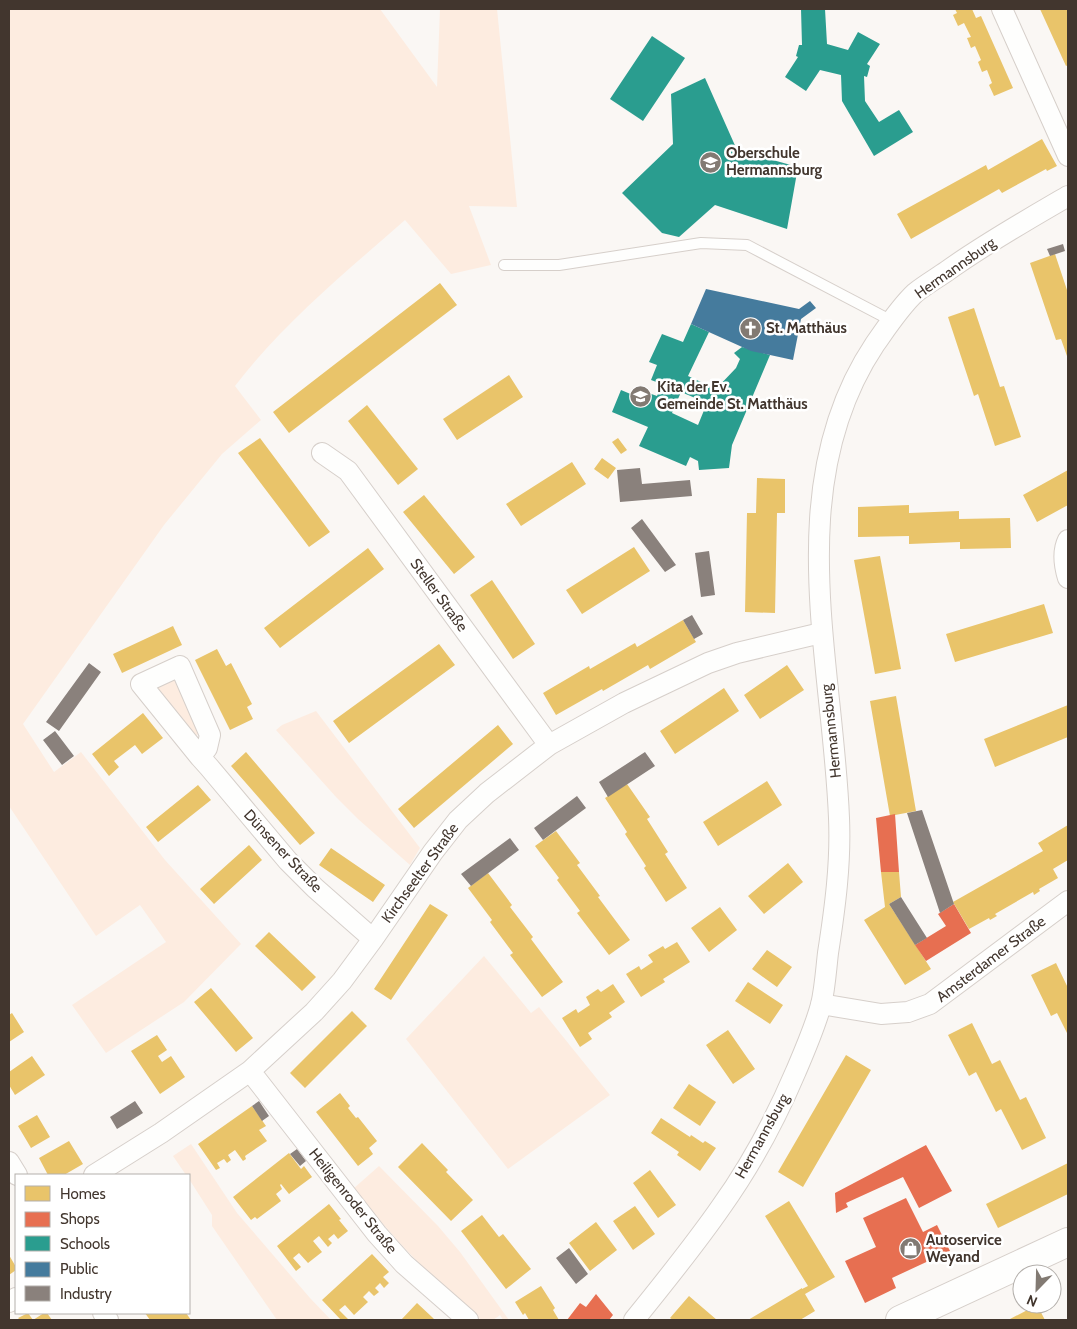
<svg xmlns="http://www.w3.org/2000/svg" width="1077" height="1329" viewBox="0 0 1077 1329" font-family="Cabin,sans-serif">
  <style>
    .green { fill: #fdece0 }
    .homes { fill: #e9c46a }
    .shops { fill: #e76f51 }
    .schools { fill: #2a9d8f; fill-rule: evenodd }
    .public { fill: #457b9d }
    .industry { fill: #8a817c }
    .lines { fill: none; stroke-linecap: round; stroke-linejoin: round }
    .lane-casing { stroke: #d6cfca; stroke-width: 12 }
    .street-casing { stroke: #d6cfca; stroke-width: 22 }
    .secondary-casing { stroke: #d6cfca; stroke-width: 30 }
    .lane { stroke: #fefefd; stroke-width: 10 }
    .street { stroke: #fefefd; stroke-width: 20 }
    .secondary { stroke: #fefefd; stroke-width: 28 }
    .labels { text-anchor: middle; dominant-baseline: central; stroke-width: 5; stroke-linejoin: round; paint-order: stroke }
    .poi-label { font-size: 15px; font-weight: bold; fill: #42362e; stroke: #fff; text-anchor: start }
    .street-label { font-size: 15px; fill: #42362e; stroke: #fff }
  </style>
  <rect width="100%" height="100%" fill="#faf7f4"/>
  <path class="green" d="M9 9H380L437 87 440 9H497L517 207 469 206 491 265 451 274 405 220C346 272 283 323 235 386L261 420 222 454 164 525 23 724 54 772 81 752 165 860 241 944 184 1002 106 1053 72 1005 166 942 140 905 96 936 9 806Z
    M174 674 200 730 196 737 153 685Z
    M316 711 420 848 410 865 358 819 336 797 276 730 282 725Z
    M484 956 531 1013 539 1007 610 1095 508 1169 406 1039Z
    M191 1144 237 1213 310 1298 331 1320H277L212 1226V1215L189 1179V1175H186L173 1156Z
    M379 1166 438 1226 460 1252 509 1320H503L500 1315C495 1319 489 1323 482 1320 474 1316 465 1306 459 1300 419 1267 386 1228 353 1189Z"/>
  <path class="homes" d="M955 9H972L976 18 981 16 1013 88 994 96 989 85 992 83 987 70 982 72 978 62 981 60 975 46 971 48 967 38 971 37 964 23 958 26 953 15 957 13Z
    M1040 9H1068V65L1066 66Z
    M1042 139 1057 166 1047 171 1046 169 1002 193 999 189 911 239 897 214 986 165 988 170Z
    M1055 254 1068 293V359L1061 339 1056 340 1030 263Z
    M440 283 457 305 289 433 273 412Z
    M974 308 1000 387 1004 386 1021 437 995 446 978 394 974 396 948 317Z
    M509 375 523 397 457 440 443 419Z
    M367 405 418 469 398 485 348 421Z
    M260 438 330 532 309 547 238 453Z
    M618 438 627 450 621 454 612 442Z
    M602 458 616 468 608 479 594 469Z
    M572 462 586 484 521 526 506 504Z
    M1068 470V505L1037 522 1023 495Z
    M757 478 785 479V513H777L775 613 745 612 747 513H756Z
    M424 495 475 557 454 574 403 512Z
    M909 505V513L959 511V519L1010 518 1011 548 960 549V542L909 544V536L858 537V507Z
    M634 547 650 571 582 614 566 590Z
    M368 548 384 569 280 648 264 628Z
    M880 556 901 669 875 674 854 560Z
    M492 580 535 644 513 659 470 595Z
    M1044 604 1053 633 955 662 946 634Z
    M683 620 696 642 650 669 648 665 603 691 602 689 556 715 543 693 589 666 590 669 635 643 637 647Z
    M173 626 182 645 122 673 113 654Z
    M439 644 455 665 349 743 333 721Z
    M217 649 226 666 231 663 252 704 247 707 253 719 230 730 195 660Z
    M787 665 804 690 760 719 744 695Z
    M724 688 739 711 675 754 660 731Z
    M896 696 916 811 890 816 870 701Z
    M1068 705V737L995 767 984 739Z
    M143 713 163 738 142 754 135 745 114 761 119 767 109 776 92 754Z
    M498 725 513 744 414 828 398 809Z
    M246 752 315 833 300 845 231 766Z
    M767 781 782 805 718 846 703 822Z
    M627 784 650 817 647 819 668 852 665 854 687 888 666 902 644 868 646 866 625 834 627 832 605 798Z
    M198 785 211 800 158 842 146 827Z
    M1068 825V860L1053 869 1058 878 1039 889 1040 891 1034 895 1033 892 995 914 997 916 990 920 989 918 969 929 953 902 1043 851 1038 843Z
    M556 831 580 863 577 865 600 896 598 897 630 940 609 955 577 913 580 911 557 880 559 878 535 846Z
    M249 845 262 860 214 904 200 889Z
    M331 848 385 885 373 902 319 865Z
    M788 863 803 882 764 914 748 896Z
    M881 872H899L901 897 889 904 931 969 905 985 864 920 885 907Z
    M488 873 512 905 510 907 533 937 531 939 563 982 542 997 510 955 513 953 490 922 492 920 468 888Z
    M430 904 448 915 391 1000 374 989Z
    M720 907 737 930 709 952 691 928Z
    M269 932 316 977 302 991 255 946Z
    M677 942 690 962 663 979 665 982 641 997 626 974 639 966 641 970 653 962 648 955 663 946 665 949Z
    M767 950 792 967 777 987 752 969Z
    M1056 963 1068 988V1035L1057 1013 1051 1016 1031 975Z
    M748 982 783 1005 770 1024 735 1001Z
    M613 984 625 1002 609 1013 612 1017 588 1033 592 1039 580 1047 562 1018 576 1009 578 1013 590 1005 586 997 598 989 601 992Z
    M211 988 253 1038 236 1052 194 1002Z
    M352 1011 367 1026 305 1088 290 1073Z
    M12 1013 24 1032 9 1042V1015Z
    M972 1023 992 1064 1000 1060 1020 1100 1026 1097 1046 1138 1022 1150 1001 1109 996 1112 976 1072 969 1076 948 1035Z
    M728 1030 755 1069 733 1084 706 1045Z
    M157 1035 167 1050 158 1056 162 1062 171 1056 185 1077 160 1094 131 1051Z
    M846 1055 871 1070 803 1187 778 1172Z
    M32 1056 45 1075 15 1095 9 1085V1072Z
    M689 1084 716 1102 700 1126 673 1108Z
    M340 1093 350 1106 348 1108 356 1118 358 1117 377 1141 369 1148 373 1154 358 1166 316 1112Z
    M252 1106 266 1126 259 1130 267 1141 245 1156 246 1159 243 1161 235 1150 228 1155 231 1160 227 1163 224 1159 217 1163 220 1168 216 1170 198 1144Z
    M37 1115 50 1137 31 1148 18 1126Z
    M661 1118 690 1137 691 1135 703 1143 705 1141 716 1148 700 1171 677 1155 679 1152 651 1133Z
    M69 1141 83 1164 64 1175H48L39 1158Z
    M422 1143 448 1170 446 1172 473 1200 451 1221 398 1167Z
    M289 1153 301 1169 304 1166 312 1177 289 1194 281 1184 280 1185 282 1189 276 1194 281 1201 257 1219 255 1217 251 1220 233 1197Z
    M1068 1163V1194L998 1228 986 1204Z
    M650 1170 676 1205 658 1218 633 1183Z
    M789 1201 835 1277 805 1294 815 1311 800 1320H748L802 1288V1289L808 1286 765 1216Z
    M329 1204 341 1219 339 1220 348 1231 338 1239 334 1234 328 1239 332 1243 328 1247 319 1236 313 1241 322 1252 308 1263 299 1253 293 1258 301 1267 296 1271 277 1246Z
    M635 1206 655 1234 633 1250 613 1221Z
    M482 1215 499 1237 503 1234 531 1269 506 1289 461 1231Z
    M596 1222 617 1250 590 1271 569 1243Z
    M372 1254 389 1272 383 1277 389 1283 384 1288 380 1283 375 1288 379 1292 374 1296 369 1291 363 1297 368 1302 354 1315 345 1305 339 1310 349 1320H341L322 1300Z
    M9 1255 16 1267V1270L9 1275Z
    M541 1286 555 1308 553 1310 559 1320H529L525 1313 523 1315 515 1302Z
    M689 1296 717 1320H673L670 1318Z
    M417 1303 432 1317 435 1320H401Z
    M1037 1305 1045 1320H1011L1010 1319Z
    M28 1313 33 1320 44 1313H47L52 1320H20L18 1318Z
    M145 1313H186L191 1320H150Z"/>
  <path class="shops" d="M895 814 899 872H881L876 818Z
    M954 904 971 933 926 961 915 945 946 926 938 914Z
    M926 1145 952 1191 919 1208 903 1177 846 1203 848 1207 836 1213 835 1193Z
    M906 1198 923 1232 937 1225 950 1251 892 1278 896 1288 865 1303 845 1261 876 1247 863 1218Z
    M596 1294 613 1315 609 1320H567L580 1303 586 1307Z"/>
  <path class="schools" d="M801 9H825L827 44 848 50 858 32 880 44 867 64 870 66 867 77 864 76 865 101 879 122 899 110 913 132 874 156 842 101 841 75 820 70 806 91 785 77 798 57 796 56 799 45H802Z
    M652 36 685 58 643 121 610 99Z
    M705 78 737 150 798 167 787 229 715 205 679 237 662 233 622 193 673 144 671 94Z
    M691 324 709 332 688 376 716 389 736 368 740 359 734 353 742 347 770 355 732 445 729 468 699 470 698 461 690 457 686 466 639 446 648 427 612 412 621 390 640 398 643 391 657 396 662 384 651 380 657 365 649 362 662 334 683 342ZM681 392 707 403 698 425 672 413Z"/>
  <path class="public" d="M706 289 799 309 810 301 816 308 801 319 793 360 751 351 691 324Z"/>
  <path class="industry" d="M1063 244 1065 251 1050 256 1047 249Z
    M640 468 642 484 690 480 692 496 620 502 617 470Z
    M642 519 676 565 665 572 631 528Z
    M709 551 715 595 701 597 695 553Z
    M692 615 703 634 694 639 683 620Z
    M89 663 101 672 59 731 46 722Z
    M55 731 74 756 62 765 43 740Z
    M645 752 655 766 608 797 599 782Z
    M577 796 586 808 543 840 534 828Z
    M922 810 954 904 940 913 907 813Z
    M510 838 519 850 471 886 461 874Z
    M901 897 927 938 915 945 889 904Z
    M135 1101 143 1113 117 1129 110 1117Z
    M259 1101 269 1116 262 1121 252 1106Z
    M297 1149 306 1161 300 1166 290 1154Z
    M569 1248 588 1274 576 1284 556 1258Z"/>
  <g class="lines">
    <defs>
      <path id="lane" d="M504 265H559L701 243 747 245 892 321"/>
      <path id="street" d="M1002 9 1068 156
        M322 453 348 471 549 745
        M1068 540C1062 552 1064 565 1068 578
        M200 757 207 748 210 735 180 666 141 684 200 757 209 767 288 861 315 888 373 939
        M821 1004 881 1014 908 1012 930 1004 1068 901
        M250 1071 377 1234 404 1264 468 1320
        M9 1162 17 1175
        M94 1175 161 1133 250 1071 314 1012 342 981 373 939 433 852 458 820 487 793 549 745 624 703 708 663 737 653 821 633
        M9 1302 16 1298
        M103 1313 108 1320
        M634 1320C664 1283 694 1246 721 1207 751 1165 776 1118 796 1071 805 1050 815 1027 821 1005 825 988 826 970 828 953 835 908 841 863 839 818 833 661 780 486 875 344 887 327 900 307 915 293 925 285 937 278 947 271 986 243 1027 220 1068 196"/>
      <path id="secondary" d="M900 1320 1068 1242"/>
    </defs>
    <use href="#lane" class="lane-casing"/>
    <use href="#street" class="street-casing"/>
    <use href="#secondary" class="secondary-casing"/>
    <use href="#lane" class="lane"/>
    <use href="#street" class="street"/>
    <use href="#secondary" class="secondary"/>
  </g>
  <defs>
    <symbol id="school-disc" viewBox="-11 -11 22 22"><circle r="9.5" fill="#827a73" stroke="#fff"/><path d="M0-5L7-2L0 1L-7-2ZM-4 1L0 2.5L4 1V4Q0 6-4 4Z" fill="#fff"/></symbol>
    <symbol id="church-disc" viewBox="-11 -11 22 22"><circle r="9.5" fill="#827a73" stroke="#fff"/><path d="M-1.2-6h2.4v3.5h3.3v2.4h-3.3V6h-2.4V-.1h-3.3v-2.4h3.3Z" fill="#fff"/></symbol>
    <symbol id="shop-disc" viewBox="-11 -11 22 22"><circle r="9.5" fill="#827a73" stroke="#fff"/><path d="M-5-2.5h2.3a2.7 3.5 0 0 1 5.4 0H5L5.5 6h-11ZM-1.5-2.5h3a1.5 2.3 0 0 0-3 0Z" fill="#fff"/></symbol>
  </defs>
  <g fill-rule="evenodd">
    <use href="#school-disc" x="698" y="150" width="25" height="25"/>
    <use href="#church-disc" x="738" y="316" width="25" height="25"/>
    <use href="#school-disc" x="628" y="384" width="25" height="25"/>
    <use href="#shop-disc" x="898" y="1236" width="25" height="25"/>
  </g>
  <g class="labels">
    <g class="poi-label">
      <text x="726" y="153">Oberschule<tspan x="726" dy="17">Hermannsburg</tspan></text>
      <text x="766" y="328">St. Matthäus</text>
      <text x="657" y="387">Kita der Ev.<tspan x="657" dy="17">Gemeinde St. Matthäus</tspan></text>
      <text x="926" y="1240">Autoservice<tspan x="926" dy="17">Weyand</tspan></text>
    </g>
    <g class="street-label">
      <text transform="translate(955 268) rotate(-35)">Hermannsburg</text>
      <text transform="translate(439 595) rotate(54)">Steller Straße</text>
      <text transform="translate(831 731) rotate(-96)">Hermannsburg</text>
      <text transform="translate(283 851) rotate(47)">Dünsener Straße</text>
      <text transform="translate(420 873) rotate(-54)">Kirchseelter Straße</text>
      <text transform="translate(991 959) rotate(-37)">Amsterdamer Straße</text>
      <text transform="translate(762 1136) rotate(-61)">Hermannsburg</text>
      <text transform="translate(353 1201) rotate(51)">Heiligenroder Straße</text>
    </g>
  </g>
  <rect width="1077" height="1329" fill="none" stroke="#42362e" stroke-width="20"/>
  <rect x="15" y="1174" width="175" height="140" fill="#ffffff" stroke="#b3afab"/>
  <rect x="25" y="1186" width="25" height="15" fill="#e9c46a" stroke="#b3afab"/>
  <text x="60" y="1199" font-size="15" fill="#42362e">Homes</text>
  <rect x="25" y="1212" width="25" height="15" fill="#e76f51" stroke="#b3afab"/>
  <text x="60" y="1224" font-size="15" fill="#42362e">Shops</text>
  <rect x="25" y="1236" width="25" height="15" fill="#2a9d8f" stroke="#b3afab"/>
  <text x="60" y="1249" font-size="15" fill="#42362e">Schools</text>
  <rect x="25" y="1262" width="25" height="15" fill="#457b9d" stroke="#b3afab"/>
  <text x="60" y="1274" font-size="15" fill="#42362e">Public</text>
  <rect x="25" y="1286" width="25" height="15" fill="#8a817c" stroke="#b3afab"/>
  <text x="60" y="1299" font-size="15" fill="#42362e">Industry</text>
  <g transform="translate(1037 1289) rotate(203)"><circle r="24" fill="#ffffff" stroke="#b3afab"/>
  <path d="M0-4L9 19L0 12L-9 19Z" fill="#827a73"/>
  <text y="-8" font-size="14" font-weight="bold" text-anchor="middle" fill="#42362e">N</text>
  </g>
</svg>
